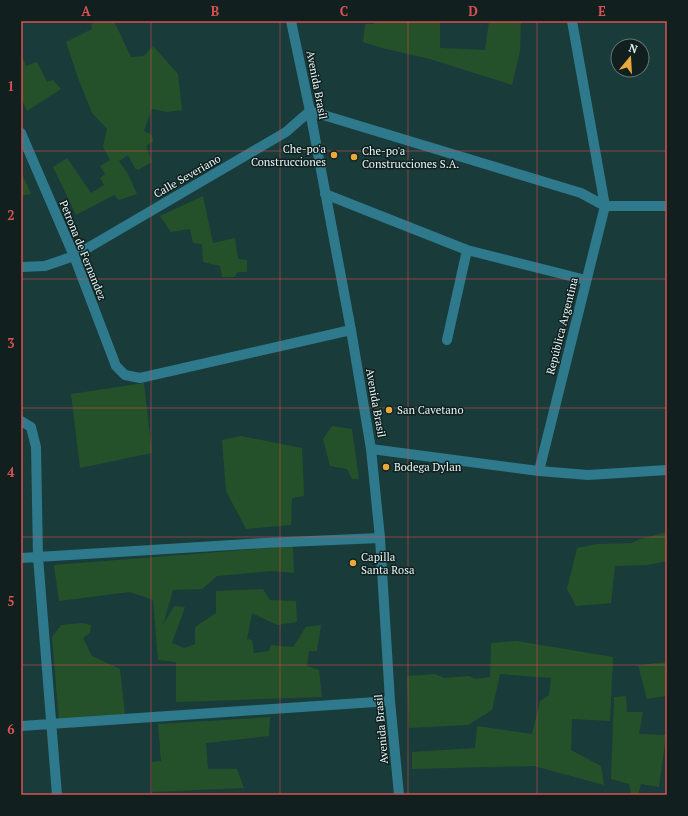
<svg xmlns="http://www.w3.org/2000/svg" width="688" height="816" viewBox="0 0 688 816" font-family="'PT Serif',serif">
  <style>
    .green { fill: #25512a }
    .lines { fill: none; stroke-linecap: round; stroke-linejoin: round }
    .minor { stroke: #2e798c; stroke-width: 10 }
    .tertiary { stroke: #2e798c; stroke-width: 10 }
    .grid { fill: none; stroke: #d95252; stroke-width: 1; stroke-opacity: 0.55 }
    .poi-dot { fill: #eca93b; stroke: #111f1f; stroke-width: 1.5 }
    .labels { text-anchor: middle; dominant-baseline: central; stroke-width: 3; stroke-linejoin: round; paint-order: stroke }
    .street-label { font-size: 11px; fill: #e6f9f9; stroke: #111f1f }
    .poi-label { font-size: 11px; fill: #e6f9f9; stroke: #111f1f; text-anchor: start }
    .neatline { fill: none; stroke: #d95252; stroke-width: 1.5 }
    .grid-label { font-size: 13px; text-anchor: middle; font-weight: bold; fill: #d95252 }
  </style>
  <rect width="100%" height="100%" fill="#193b3a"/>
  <path class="green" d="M100 21H114L131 57 144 56 153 46 178 74 182 110 167 112 152 109 144 131 152 135 153 142 146 146 152 162 138 170 135 168 128 155 119 161 128 174 137 194 119 200 114 195 76 215 53 167 67 158 91 193 104 185 100 178 105 174 100 166 110 160 103 147 107 129 92 113 77 75 66 42 92 29 91 24Z
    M374 21H440V48L485 50 489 21H521L520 51 512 85 430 59 382 48 363 42 365 24H374Z
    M21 59H23L26 66 37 62 47 82 53 80 61 89 27 111 21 98Z
    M21 171 31 194 21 196Z
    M203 196 213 243 235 238 238 259 247 260V272H238L234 277H222L220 266 203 262 202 244 193 243 190 229 171 232 160 216Z
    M144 383 152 453 80 468 71 394Z
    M332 426 352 429 359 479H352L347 469 330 466 323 439Z
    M241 436 302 448 304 496 292 498 291 525 246 529 226 491 222 440Z
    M667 532V561L647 565 615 566 611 603 576 606 567 589 577 548 597 544 631 543 640 539Z
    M293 546 294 573 272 571 217 576 202 589 173 590 163 625 174 606 185 607 172 643 184 648 195 644V627L216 613V591L263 589 270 600 296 601 297 622 277 625 252 613 247 639 252 640 254 653 269 651 271 645 293 647 306 627 321 625 317 651H309L307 666 319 670 322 697 176 702V662L158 660 153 600 130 592 59 601 54 565Z
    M82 623 91 625 90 633 83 638 92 656 120 669 125 714 59 721 52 637 61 625Z
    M517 641 613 657 610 721 572 719 571 750 601 766 604 785 534 766 412 769V752L475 748 477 726 532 734 540 701 549 695 551 678 500 674 492 710 468 725 409 728 407 676 435 674 444 678 469 676 475 679 490 677 491 643Z
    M667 662V696L647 699 638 665Z
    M626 696 627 712H643L639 734 666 735 659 787 641 784 638 795H631L629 784 611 779 614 697Z
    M270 717 269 736 206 743 208 769H237L244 788 152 792V762L161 761 158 724Z"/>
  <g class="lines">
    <path class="minor" d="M21 133 74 256 116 366 125 375 140 378 351 330
      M325 194 467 250 586 280
      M21 267 45 266 74 256 286 132 310 111 581 193 605 206H667
      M447 340 467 250
      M21 421 31 427 36 447 38 557 57 795
      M371 449 539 471 605 206 572 21
      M539 471 588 475 667 470
      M21 558 264 543 380 538
      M21 726 390 701"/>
    <path class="tertiary" d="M291 21 310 111 351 330 371 449 380 538 390 701 399 795"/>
  </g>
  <path class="grid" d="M151 21V795M280 21V795M408 21V795M537 21V795M21 151H667M21 279H667M21 408H667M21 537H667M21 665H667"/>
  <g class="poi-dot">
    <circle cx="334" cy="155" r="4"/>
    <circle cx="354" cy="157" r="4"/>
    <circle cx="389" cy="410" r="4"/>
    <circle cx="386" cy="467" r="4"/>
    <circle cx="353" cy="563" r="4"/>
  </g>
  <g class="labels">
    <g class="street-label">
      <text transform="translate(317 85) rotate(79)">Avenida Brasil</text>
      <text transform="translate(187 176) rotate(-30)">Calle Severiano</text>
      <text transform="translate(83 250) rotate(68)">Petrona de Fernandez</text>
      <text transform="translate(562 326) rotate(-76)">República Argentina</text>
      <text transform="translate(376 403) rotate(80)">Avenida Brasil</text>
      <text transform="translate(381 729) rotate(-95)">Avenida Brasil</text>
    </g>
    <g class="poi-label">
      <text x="326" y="149" text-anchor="end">Che-po'a<tspan x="326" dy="13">Construcciones</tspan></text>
      <text x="362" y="151">Che-po'a<tspan x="362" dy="13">Construcciones S.A.</tspan></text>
      <text x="397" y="410">San Cavetano</text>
      <text x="394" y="467">Bodega Dylan</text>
      <text x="361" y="557">Capilla<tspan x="361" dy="13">Santa Rosa</tspan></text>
    </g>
  </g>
  <rect width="688" height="816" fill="none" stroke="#111f1f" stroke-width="44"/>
  <g transform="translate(630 58) rotate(18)"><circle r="19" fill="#111f1f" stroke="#667676"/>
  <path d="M0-3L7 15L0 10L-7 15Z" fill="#eca93b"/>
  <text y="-6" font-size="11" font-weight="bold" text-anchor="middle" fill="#e6f9f9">N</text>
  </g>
  <rect x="22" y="22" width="644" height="772" class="neatline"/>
  <g class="grid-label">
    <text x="86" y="16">A</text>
    <text x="215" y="16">B</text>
    <text x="344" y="16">C</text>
    <text x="473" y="16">D</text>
    <text x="602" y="16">E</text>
    <text x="11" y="91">1</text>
    <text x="11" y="220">2</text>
    <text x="11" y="348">3</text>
    <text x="11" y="477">4</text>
    <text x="11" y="606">5</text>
    <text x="11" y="734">6</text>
  </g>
</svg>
